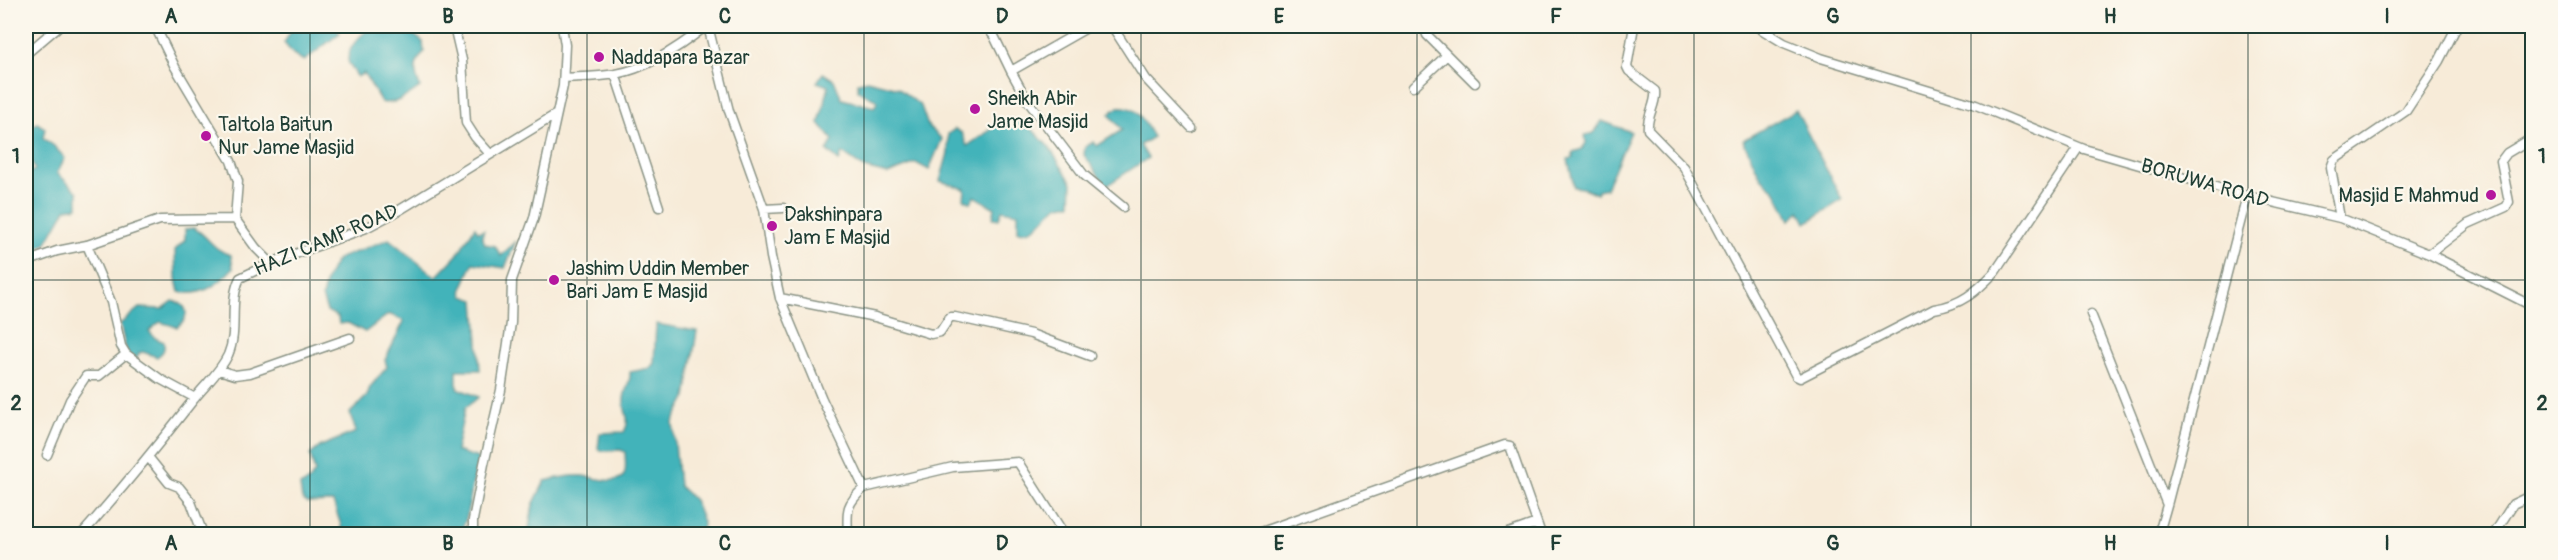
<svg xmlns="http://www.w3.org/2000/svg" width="2558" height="560" viewBox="0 0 2558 560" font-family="Pangolin,sans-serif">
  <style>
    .water { fill: #43b3ba; stroke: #317877; stroke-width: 1.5 }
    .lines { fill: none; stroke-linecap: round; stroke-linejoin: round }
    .street-casing { stroke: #8b9486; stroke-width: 11 }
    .street { stroke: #fff; stroke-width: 8 }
    .grid { fill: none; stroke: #1f3d34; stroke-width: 1.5; stroke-opacity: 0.55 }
    .poi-dot { fill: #b5179e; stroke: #fbf7ec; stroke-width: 2 }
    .labels { text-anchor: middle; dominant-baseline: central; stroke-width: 4.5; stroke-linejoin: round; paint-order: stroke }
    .poi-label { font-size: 20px; fill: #1f3d34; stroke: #fbf7ec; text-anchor: start }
    .street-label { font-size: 20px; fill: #1f3d34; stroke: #fbf7ec }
    .neatline { fill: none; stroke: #1f3d34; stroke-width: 2 }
    .grid-label { font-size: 20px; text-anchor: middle; font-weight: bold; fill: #1f3d34 }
  </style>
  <rect width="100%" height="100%" fill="#fbf7ec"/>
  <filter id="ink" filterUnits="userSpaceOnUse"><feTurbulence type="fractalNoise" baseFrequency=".0167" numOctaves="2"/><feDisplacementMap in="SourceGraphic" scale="12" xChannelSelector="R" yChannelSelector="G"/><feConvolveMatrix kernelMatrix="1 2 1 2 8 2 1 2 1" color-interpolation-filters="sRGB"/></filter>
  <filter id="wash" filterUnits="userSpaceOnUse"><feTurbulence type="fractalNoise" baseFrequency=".008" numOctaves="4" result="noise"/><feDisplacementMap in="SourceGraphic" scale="24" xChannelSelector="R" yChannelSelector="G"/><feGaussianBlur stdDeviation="1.35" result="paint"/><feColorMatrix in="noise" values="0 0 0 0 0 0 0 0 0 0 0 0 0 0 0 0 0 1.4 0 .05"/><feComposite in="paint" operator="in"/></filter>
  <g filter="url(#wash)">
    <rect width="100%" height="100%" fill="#f7ebd8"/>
    <path class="water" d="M303 26H333L340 33 304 61 293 54 284 43 291 31Z
      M373 26H392L399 30 406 29 423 42 424 52C413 65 414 72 420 87 409 95 395 106 381 102L364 73 357 77C355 71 348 65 348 60 348 46 363 33 373 26Z
      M823 73 834 80 842 99 874 107 878 101 858 91V82L867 80 898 88 921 106 928 126 942 139 929 170 916 163 888 174 864 168 842 153 839 161 827 151 833 140 819 123 828 90V86L817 82Z
      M1118 107C1138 105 1144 122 1153 137L1140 145 1148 158 1106 186 1084 155 1085 147 1093 142 1097 146 1122 130 1109 114Z
      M1796 110 1842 200 1806 223 1800 211 1790 220 1775 190 1761 178 1743 140Z
      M1009 119 1019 120 1032 129 1049 147 1072 183 1071 204C1046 201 1043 236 1018 231V213L1002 210 999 219 993 218 995 208 974 196 971 203 964 199 965 189 940 181 948 153V134L955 129 962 133 967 146 996 126Z
      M1602 121 1631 132 1606 188 1598 190 1597 194C1588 190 1586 188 1574 187L1568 159 1573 158V152L1582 149 1586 143 1585 135 1594 133Z
      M37 123 45 128 43 138 54 146 65 158 57 173 78 192V207L66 209 46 244 26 254V174L35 170 26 148V131Z
      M475 227 478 232 484 230 482 236 485 244 495 246 501 256 516 241 505 268 473 263 462 289 463 296 475 300 480 370H457V388L479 397 465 408 456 451 478 458 466 519 460 534H341V525L333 502 307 503 302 499 300 486 309 481 315 472 310 455 321 446 356 432 350 413 367 396 370 387 387 367 385 360 404 321 389 314 365 332 348 323 339 324 338 317 327 311 322 297 326 280 337 259 389 239 436 277 457 255Z
      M194 228C209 237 214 251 231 255L233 268C218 285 202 297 179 292L176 279 175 250 185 240V229Z
      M173 301C189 304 190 318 177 327L160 322 149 331 155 338 164 342C165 349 164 352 157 357L143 352 139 353 136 360 127 354 120 324 139 308 162 309Z
      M656 324 697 331 686 398 673 422 679 486 694 500 703 522 702 534H528L533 505 545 481C557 478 571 475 583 476 592 477 617 486 624 475 627 470 625 458 625 452L621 450 602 451 598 448 600 433 624 432C632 418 623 413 624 400 624 390 631 383 630 372L650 368 654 363Z"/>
  </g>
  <g filter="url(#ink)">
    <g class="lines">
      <defs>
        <path id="street" d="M155 26 175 67 231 161 238 181 235 219
          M454 26 462 60 466 123 475 137 490 154
          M708 26 729 111 764 209 771 257 780 298 822 399 864 488C845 505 847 511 848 534
          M986 26 994 36 1011 71 1090 26
          M1112 26 1146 79 1191 127
          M1424 26 1427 35 1475 83
          M1634 26 1627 67 1629 71 1655 91C1657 104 1646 116 1648 130L1684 167 1796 376 1800 378 1934 309C1961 305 1976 292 1995 272L2079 147
          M1756 26 1784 43 1821 58 1976 105 2084 149 2247 196 2340 218 2429 254 2532 306
          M26 54 59 26
          M1011 71 1027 100 1084 175 1123 207
          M615 74 659 207
          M564 78C581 77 599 77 616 74 649 68 681 46 706 26
          M1413 87 1447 55
          M764 209 783 208
          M2340 218 2331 168 2334 160 2406 111 2439 61 2457 26
          M235 219 256 248 271 263
          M87 245 111 302 121 346 126 354 160 379 195 398
          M2429 254 2468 224 2506 207 2509 202 2501 161 2507 153 2532 138
          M26 262 57 251 87 245 160 220 235 219
          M780 298 875 317 931 334 940 332 950 317H955L1031 334 1090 356
          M2091 314 2167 505 2247 196
          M219 370 235 375 250 373 350 338
          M47 455 70 400 86 376H99L126 354
          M149 458 169 483 179 487 191 502 203 534
          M864 488 953 467 1018 462 1064 534
          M82 534C121 490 158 445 194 399 206 384 220 372 228 355 239 330 228 302 240 278L271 263 366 228 398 211 555 115
          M473 534V520L484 464 501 390 511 323 512 280 534 218 563 86 565 45 562 26
          M1255 534 1505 445 1510 446 1541 534
          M1506 534 1537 523
          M2156 534 2161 526 2167 505
          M2494 534 2513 504 2532 495"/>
      </defs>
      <use href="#street" class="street-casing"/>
      <use href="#street" class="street"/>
    </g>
  </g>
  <path class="grid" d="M310 26V534M587 26V534M864 26V534M1141 26V534M1417 26V534M1694 26V534M1971 26V534M2248 26V534M26 280H2532"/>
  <g class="poi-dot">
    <circle cx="599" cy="57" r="6"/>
    <circle cx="975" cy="109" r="6"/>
    <circle cx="206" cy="136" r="6"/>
    <circle cx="2491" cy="195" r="6"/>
    <circle cx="772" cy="226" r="6"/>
    <circle cx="554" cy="280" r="6"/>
  </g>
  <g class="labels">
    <g class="poi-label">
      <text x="611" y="57">Naddapara Bazar</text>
      <text x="987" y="98">Sheikh Abir<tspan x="987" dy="23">Jame Masjid</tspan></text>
      <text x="218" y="124">Taltola Baitun<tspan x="218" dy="23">Nur Jame Masjid</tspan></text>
      <text x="2479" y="195" text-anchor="end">Masjid E Mahmud</text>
      <text x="784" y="214">Dakshinpara<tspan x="784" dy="23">Jam E Masjid</tspan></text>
      <text x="566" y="268">Jashim Uddin Member<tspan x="566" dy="23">Bari Jam E Masjid</tspan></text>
    </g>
    <g class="street-label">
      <text transform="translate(2205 183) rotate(16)">BORUWA ROAD</text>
      <text transform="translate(326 240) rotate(-23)">HAZI CAMP ROAD</text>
    </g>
  </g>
  <rect width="2558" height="560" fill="none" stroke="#fbf7ec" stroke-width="66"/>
  <rect x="33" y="33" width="2492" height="494" class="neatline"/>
  <g class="grid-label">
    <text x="171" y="23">A</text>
    <text x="448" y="23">B</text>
    <text x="725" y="23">C</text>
    <text x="1002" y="23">D</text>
    <text x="1279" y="23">E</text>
    <text x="1556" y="23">F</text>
    <text x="1833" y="23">G</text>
    <text x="2110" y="23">H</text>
    <text x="2387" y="23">I</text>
    <text x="16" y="163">1</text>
    <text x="2542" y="163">1</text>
    <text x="16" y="410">2</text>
    <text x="2542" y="410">2</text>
    <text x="171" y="550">A</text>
    <text x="448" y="550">B</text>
    <text x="725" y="550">C</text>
    <text x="1002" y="550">D</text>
    <text x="1279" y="550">E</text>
    <text x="1556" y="550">F</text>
    <text x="1833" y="550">G</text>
    <text x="2110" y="550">H</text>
    <text x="2387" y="550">I</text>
  </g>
</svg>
